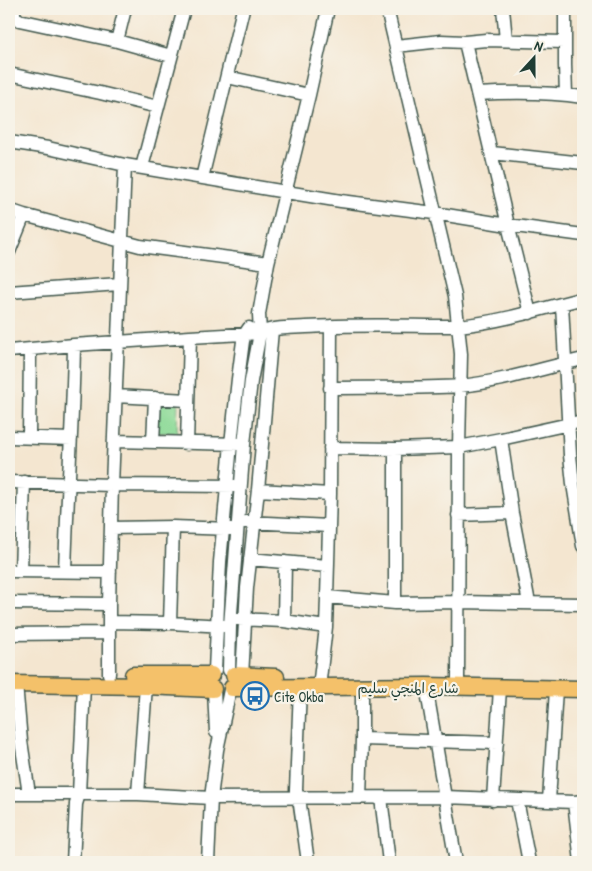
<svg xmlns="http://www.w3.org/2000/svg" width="592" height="871" viewBox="0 0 592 871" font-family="'Patrick Hand','Playpen Sans Arabic',sans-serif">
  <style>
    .green { fill: #8dda98; stroke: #568c66 }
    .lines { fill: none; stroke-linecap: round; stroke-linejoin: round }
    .minor-casing { stroke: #3f564b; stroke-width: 15 }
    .major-casing { stroke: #3f564b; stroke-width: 19 }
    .minor { stroke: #fff; stroke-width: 12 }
    .major { stroke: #f4c16a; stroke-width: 16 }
    .labels { text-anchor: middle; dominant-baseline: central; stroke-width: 4.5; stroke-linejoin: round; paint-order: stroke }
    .street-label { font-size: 14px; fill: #1f3d34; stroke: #f7f3e8 }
    .poi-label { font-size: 14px; fill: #1f3d34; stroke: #f7f3e8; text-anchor: start }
  </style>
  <rect width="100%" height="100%" fill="#f7f3e8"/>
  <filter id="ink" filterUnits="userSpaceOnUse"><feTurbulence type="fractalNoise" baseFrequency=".02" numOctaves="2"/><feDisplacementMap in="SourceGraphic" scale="10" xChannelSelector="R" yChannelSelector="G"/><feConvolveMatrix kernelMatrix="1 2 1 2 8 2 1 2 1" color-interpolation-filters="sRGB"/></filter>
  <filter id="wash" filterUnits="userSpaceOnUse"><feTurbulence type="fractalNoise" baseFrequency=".0096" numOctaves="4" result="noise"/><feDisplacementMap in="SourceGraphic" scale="20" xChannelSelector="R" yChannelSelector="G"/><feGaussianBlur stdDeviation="1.12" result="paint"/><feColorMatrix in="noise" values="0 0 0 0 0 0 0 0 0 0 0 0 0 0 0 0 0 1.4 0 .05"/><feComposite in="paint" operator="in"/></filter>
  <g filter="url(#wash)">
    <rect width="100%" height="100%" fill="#f4e6d0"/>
    <path class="green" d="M158 401 178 402 177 433H157Z"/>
  </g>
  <g filter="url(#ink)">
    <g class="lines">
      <defs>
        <path id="minor" d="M14 9V16L19 20 117 41 171 56
          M387 9 455 296 461 354 459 447 458 680
          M503 9 506 40
          M565 9V65L566 94
          M117 41 125 9
          M465 42 508 225 530 313
          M396 46 441 41 465 42 486 40 564 42
          M9 74 100 93 158 107
          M227 77 309 95
          M478 94C513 92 548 92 583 97
          M9 142 48 148 125 165 286 192 341 201 434 213 508 225 583 235
          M492 153 583 163
          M142 167 184 9
          M202 178 243 9
          M9 210 24 215 140 246 268 263
          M9 252 24 215
          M9 292 119 284
          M562 304 570 455 573 484 583 546
          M9 351 74 345 190 337 260 333C273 327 291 328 306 327 356 324 407 326 458 326 501 322 542 309 583 298
          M330 388C373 387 417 389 460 386 502 382 543 368 583 359
          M116 396 187 400
          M9 437 71 439
          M29 437 30 350
          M501 439 512 513 529 603
          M114 441 239 444
          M153 442 155 398
          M187 444 190 337
          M330 448 395 449 459 447 501 439 583 421
          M395 449V603
          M9 482 112 485 236 486
          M258 490 330 494
          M458 515 512 513
          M246 522 329 526
          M111 528 173 527 231 529
          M250 559 327 566
          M9 571 110 572
          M21 571 24 482
          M65 572C67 497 73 421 74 345
          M327 597 395 603 458 602 583 604
          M9 603 109 604
          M238 619 284 621 326 627
          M284 621 285 562
          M109 622 170 623 173 527
          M170 623 225 626
          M9 634 109 633
          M215 670 220 562 231 444 238 379 243 341 245 334 249 328
          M229 670 230 626 244 444 251 381 260 333 259 314 268 263 309 95 328 9
          M109 674V604L112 485 125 165
          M242 676 247 588 258 490 272 330
          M320 679 326 627 327 597 330 494 331 326
          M16 684 21 741 29 794
          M426 686 456 862
          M300 688 296 790 297 798 300 805 308 862
          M214 690 216 732
          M362 739 497 743
          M9 794H138L211 798 445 797 574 802 583 801
          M138 794 146 686
          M360 797 362 739V686
          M381 798 389 862
          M493 800 500 688
          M517 800 529 862
          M549 801 556 689
          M574 802 581 862
          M73 862 76 804 79 794 84 685
          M208 862 211 798 217 750 230 690"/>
        <path id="major" d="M133 675H211
          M234 675 276 677
          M9 684 146 686 213 689
          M232 688 426 686 583 689"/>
      </defs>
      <use href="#minor" class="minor-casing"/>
      <use href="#major" class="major-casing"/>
      <use href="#minor" class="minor"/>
      <use href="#major" class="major"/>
    </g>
  </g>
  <defs>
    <symbol id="bus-ring" viewBox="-11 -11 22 22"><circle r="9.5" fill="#f7f3e8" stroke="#1f6fb2" stroke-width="1.5"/><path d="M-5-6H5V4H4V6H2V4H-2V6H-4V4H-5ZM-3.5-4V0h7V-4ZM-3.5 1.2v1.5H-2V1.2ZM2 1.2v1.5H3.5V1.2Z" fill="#1f6fb2"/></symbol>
  </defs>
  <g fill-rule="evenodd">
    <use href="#bus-ring" x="239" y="680" width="32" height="32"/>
  </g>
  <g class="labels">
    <g class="street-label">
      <text x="408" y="687">شارع المنجي سليم</text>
    </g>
    <g class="poi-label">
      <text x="274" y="696">Cite Okba</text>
    </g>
  </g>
  <rect width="592" height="871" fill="none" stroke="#f7f3e8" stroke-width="30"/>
  <g transform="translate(534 58) rotate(21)" stroke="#f7f3e8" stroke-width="4" paint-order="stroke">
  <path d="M0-4L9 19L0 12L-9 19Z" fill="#1f3d34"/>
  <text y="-8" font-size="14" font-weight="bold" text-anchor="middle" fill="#1f3d34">N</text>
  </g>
</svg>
